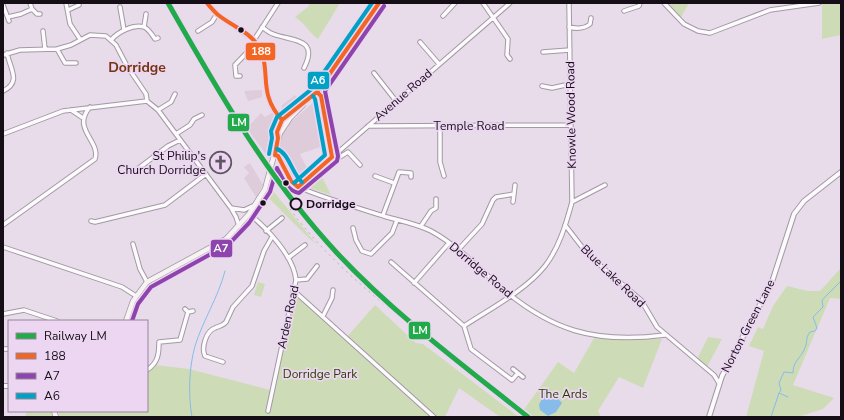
<svg xmlns="http://www.w3.org/2000/svg" width="844" height="420" viewBox="0 0 844 420" font-family="'Nunito Sans',sans-serif">
  <style>
    .commercial { fill: #deccda }
    .green { fill: #cddcb6 }
    .water { fill: #87bcea }
    .lines { fill: none; stroke-linecap: round; stroke-linejoin: round }
    .stream { stroke: #87bcea; stroke-width: 1 }
    .minor-casing { stroke: #a399a5; stroke-width: 5.5 }
    .tertiary-casing { stroke: #a399a5; stroke-width: 6 }
    .secondary-casing { stroke: #a399a5; stroke-width: 6 }
    .minor { stroke: #fcfafc; stroke-width: 3.5 }
    .tertiary { stroke: #fcfafc; stroke-width: 4 }
    .secondary { stroke: #f7f3f3; stroke-width: 4.5 }
    .rail { stroke: #b7b3b7; stroke-width: 1; stroke-dasharray: 2 4; stroke-linecap: butt }
    .bus-1-casing { stroke: #ecd6f1; stroke-width: 7 }
    .bus-2-casing { stroke: #ecd6f1; stroke-width: 7 }
    .bus-3-casing { stroke: #ecd6f1; stroke-width: 7 }
    .bus-1 { stroke: #f26522; stroke-width: 4 }
    .bus-2 { stroke: #8e44ad; stroke-width: 4 }
    .bus-3 { stroke: #01a1c5; stroke-width: 4 }
    .rail-1-casing { stroke: #ecd6f1; stroke-width: 8 }
    .rail-1 { stroke: #21aa49; stroke-width: 5 }
    .bus-dot { fill: #150e17; stroke: #ecd6f1; stroke-width: 1.5 }
    .stop-dot { fill: #ecd6f1; stroke: #150e17; stroke-width: 2 }
    .labels { text-anchor: middle; dominant-baseline: central; stroke-width: 3.5; stroke-linejoin: round; paint-order: stroke }
    .street-label { font-size: 12px; fill: #150e17; stroke: #ecd6f1 }
    .poi-label { font-size: 12px; fill: #150e17; stroke: #ecd6f1; text-anchor: end }
    .stop-label { font-size: 12px; font-weight: bold; fill: #150e17; stroke: #ecd6f1; text-anchor: start }
    .park-label { font-size: 12px; fill: #293f01; stroke: #ecd6f1 }
    .quarter-label { font-size: 14px; font-weight: bold; fill: #74360f; stroke: #ecd6f1 }
    .line-badge { stroke: #ecd6f1; stroke-width: 1.5 }
    .badge-label { font-size: 11px; text-anchor: middle; font-weight: bold; fill: #fff }
  </style>
  <rect width="100%" height="100%" fill="#e8dceb"/>
  <path class="commercial" d="M262 90V97L248 101 244 91Z
    M295 95 300 102 289 110 281 113 282 105Z
    M315 101 320 104 326 145 300 154 308 170 304 178 299 183 294 182 279 152 278 143 286 126Z
    M261 113 265 117 272 113 277 122 269 159 247 128Z
    M250 163 263 185 256 197 244 178 249 173 244 167Z"/>
  <path class="green" d="M309 3H340L318 39C308 32 306 24 295 17L309 6Z
    M668 3H689L681 17Z
    M841 3V35L822 39V4Z
    M319 171 331 195 304 186Z
    M270 187 317 245C298 229 283 211 265 195Z
    M841 268V299L830 298 793 385 834 398 823 409 798 417H746L764 351 749 346 758 327 763 329 773 306 787 286 808 291H820Z
    M258 282 265 284 261 297 254 295Z
    M295 294 345 339 375 305 416 343 423 344 519 417H500L459 388 445 417H60L58 411H147V372L155 365 189 369 274 391Z
    M708 337 722 339 707 367 697 359Z
    M594 338 615 340 662 339 643 388 619 377 598 411 601 417H531L523 411 558 362 574 373Z
    M27 411H51L54 417H25Z"/>
  <path class="water" d="M549 389 562 403 556 412 548 416 540 410 539 405 545 391Z"/>
  <g class="lines">
    <path class="stream" d="M779 393 781 390 779 383 784 372 793 373C793 361 800 359 804 350 808 343 805 338 810 332L815 331 817 328 813 317 823 307 822 300 841 281
      M192 417C188 396 189 367 195 346 203 320 218 298 225 271
      M771 417 779 393 788 397"/>
    <defs>
      <path id="minor" d="M66 3 70 24 80 39
        M207 3 217 14 254 40C274 65 256 98 283 121
        M483 3 508 39 507 55 510 59
        M664 3 684 24 698 31 710 33 770 10 819 3
        M3 5 9 21
        M120 7 124 30
        M32 9 37 14H40
        M68 10 79 5
        M624 11 639 6 640 3
        M443 16 455 3
        M8 17 21 14 32 9 30 3
        M144 27 146 14
        M262 27C266 30 269 33 273 34 290 41 320 37 304 68
        M569 27C577 29 584 29 590 24L591 18
        M43 31 45 49
        M198 31 212 22 217 14
        M111 40C118 32 133 24 144 27 149 29 152 35 155 39L158 38
        M254 40 278 3
        M420 42 439 64
        M57 49 65 63H76
        M543 52 570 50
        M3 55 20 50 57 49 71 45 90 35 106 36 116 45 127 66 146 94 147 101
        M374 73 396 101
        M240 76H236L235 65 256 43
        M542 86 552 88 570 84
        M3 91C22 82 10 69 7 53
        M317 92 321 96 332 157
        M147 101 158 110 231 208 236 217 239 226
        M71 110 83 118
        M158 110 171 102 175 94
        M368 126 571 125
        M440 126V162L444 176
        M3 134 63 111 147 101
        M176 134 190 125 194 119 202 115
        M336 153 340 157 348 152 360 165
        M275 155 278 156 291 181 298 187C327 199 358 208 387 217 402 221 417 224 431 231 455 244 476 265 497 284 550 331 595 344 665 335
        M135 171 168 146 180 140
        M375 176 394 183
        M298 187 510 3
        M513 202 514 194
        M572 202 605 185
        M231 208 244 210 255 205
        M249 214C267 228 294 257 296 280L268 411
        M383 215 399 172 411 173V177
        M91 221 95 222 165 205 206 174
        M3 225 95 159C101 141 71 129 90 107
        M565 225 589 256 641 300 657 327 714 375 719 383
        M421 226 431 211 436 208V199
        M353 228 356 240 362 251 371 254 392 233 397 220
        M266 231 282 218
        M133 244 140 269 147 282
        M3 247 122 287 136 296
        M458 250 482 224 493 200 496 197 514 194 515 185
        M288 258 305 245
        M391 262 464 326 471 349 512 380 518 373
        M296 280 307 279 317 266
        M414 283 449 243
        M293 290 434 417
        M185 309 188 312 193 311
        M3 314 24 310 57 321
        M323 316 332 298 333 290
        M464 326C490 309 526 290 545 266 559 248 566 224 572 202L569 3
        M3 349H9
        M223 362 205 356C201 348 206 331 215 328 219 326 223 326 226 322L233 307 252 286 264 251 272 237
        M513 369 523 377
        M147 370C158 363 159 354 159 342L180 340 188 312"/>
      <path id="tertiary" d="M3 386H9
        M709 417 722 376 772 282 794 214 804 201 841 172"/>
      <path id="secondary" d="M278 138 277 132 282 120 317 92 379 3
        M126 321 133 301 147 282 226 239 249 214 265 189 280 133 290 118 303 105
        M54 411 56 417"/>
    </defs>
    <use href="#minor" class="minor-casing"/>
    <use href="#tertiary" class="tertiary-casing"/>
    <use href="#secondary" class="secondary-casing"/>
    <use href="#minor" class="minor"/>
    <use href="#tertiary" class="tertiary"/>
    <use href="#secondary" class="secondary"/>
    <path class="rail" d="M290 209C326 259 384 306 434 343"/>
    <defs>
      <path id="bus-1" d="M207 3C210 7 214 11 217 14 230 25 250 32 258 46 273 71 256 91 282 120
        M317 92 321 96 332 157
        M275 155 278 138 277 132 282 120 317 92 379 3
        M275 155 278 156 291 181 298 187
        M298 187 332 157"/>
      <path id="bus-2" d="M132 321 138 304 151 287 229 244 249 223 270 192 277 168C282 177 287 191 299 193L337 161 338 156 325 91 384 6"/>
      <path id="bus-3" d="M277 149C289 153 292 174 302 182
        M269 154 272 138 271 131 277 117 313 88 372 3
        M294 183 325 155 315 99 313 96"/>
    </defs>
    <use href="#bus-1" class="bus-1-casing"/>
    <use href="#bus-2" class="bus-2-casing"/>
    <use href="#bus-3" class="bus-3-casing"/>
    <use href="#bus-1" class="bus-1"/>
    <use href="#bus-2" class="bus-2"/>
    <use href="#bus-3" class="bus-3"/>
    <defs>
      <path id="rail-1" d="M168 3C218 91 268 179 337 253 395 315 463 365 528 417"/>
    </defs>
    <use href="#rail-1" class="rail-1-casing"/>
    <use href="#rail-1" class="rail-1"/>
  </g>
  <defs>
    <symbol id="church-ring" viewBox="-11 -11 22 22"><circle r="9.5" fill="#ecd6f1" stroke="#5f5661" stroke-width="1.5"/><path d="M-1.2-6h2.4v3.5h3.3v2.4h-3.3V6h-2.4V-.1h-3.3v-2.4h3.3Z" fill="#5f5661"/></symbol>
  </defs>
  <g fill-rule="evenodd">
    <use href="#church-ring" x="208" y="150" width="25" height="25"/>
  </g>
  <g class="bus-dot">
    <circle cx="241" cy="30" r="3.5"/>
    <circle cx="286" cy="183" r="3.5"/>
    <circle cx="263" cy="203" r="3.5"/>
  </g>
  <circle class="stop-dot" cx="296" cy="204" r="5.5"/>
  <g class="labels">
    <g class="street-label">
      <text transform="translate(403 95) rotate(-41)">Avenue Road</text>
      <text transform="translate(571 115) rotate(-91)">Knowle Wood Road</text>
      <text x="469" y="126">Temple Road</text>
      <text transform="translate(481 270) rotate(40)">Dorridge Road</text>
      <text transform="translate(613 276) rotate(44)">Blue Lake Road</text>
      <text transform="translate(288 317) rotate(-78)">Arden Road</text>
      <text transform="translate(748 326) rotate(-63)">Norton Green Lane</text>
    </g>
    <g class="poi-label">
      <text x="206" y="156">St Philip's<tspan x="206" dy="14">Church Dorridge</tspan></text>
    </g>
    <g class="stop-label">
      <text x="306" y="204">Dorridge</text>
    </g>
    <g class="park-label">
      <text x="320" y="374">Dorridge Park</text>
      <text x="563" y="394">The Ards</text>
    </g>
    <g class="quarter-label">
      <text x="137" y="67">Dorridge</text>
    </g>
  </g>
  <g class="line-badge">
    <rect x="245" y="42" width="31" height="19" rx="4" fill="#f26522"/>
    <rect x="307" y="71" width="23" height="19" rx="4" fill="#01a1c5"/>
    <rect x="227" y="113" width="23" height="19" rx="4" fill="#21aa49"/>
    <rect x="210" y="239" width="23" height="19" rx="4" fill="#8e44ad"/>
    <rect x="408" y="321" width="23" height="19" rx="4" fill="#21aa49"/>
  </g>
  <g class="badge-label">
    <text x="261" y="55">188</text>
    <text x="318" y="84">A6</text>
    <text x="239" y="126">LM</text>
    <text x="221" y="252">A7</text>
    <text x="420" y="334">LM</text>
  </g>
  <rect width="844" height="420" fill="none" stroke="#150e17" stroke-width="8"/>
  <rect x="8" y="320" width="140" height="92" fill="#ecd6f1" stroke="#96869a"/>
  <rect x="16" y="333" width="20" height="6" fill="#21aa49" stroke="#96869a"/>
  <text x="44" y="340" font-size="12" fill="#150e17">Railway LM</text>
  <rect x="16" y="353" width="20" height="6" fill="#f26522" stroke="#96869a"/>
  <text x="44" y="360" font-size="12" fill="#150e17">188</text>
  <rect x="16" y="373" width="20" height="6" fill="#8e44ad" stroke="#96869a"/>
  <text x="44" y="380" font-size="12" fill="#150e17">A7</text>
  <rect x="16" y="393" width="20" height="6" fill="#01a1c5" stroke="#96869a"/>
  <text x="44" y="400" font-size="12" fill="#150e17">A6</text>
</svg>
